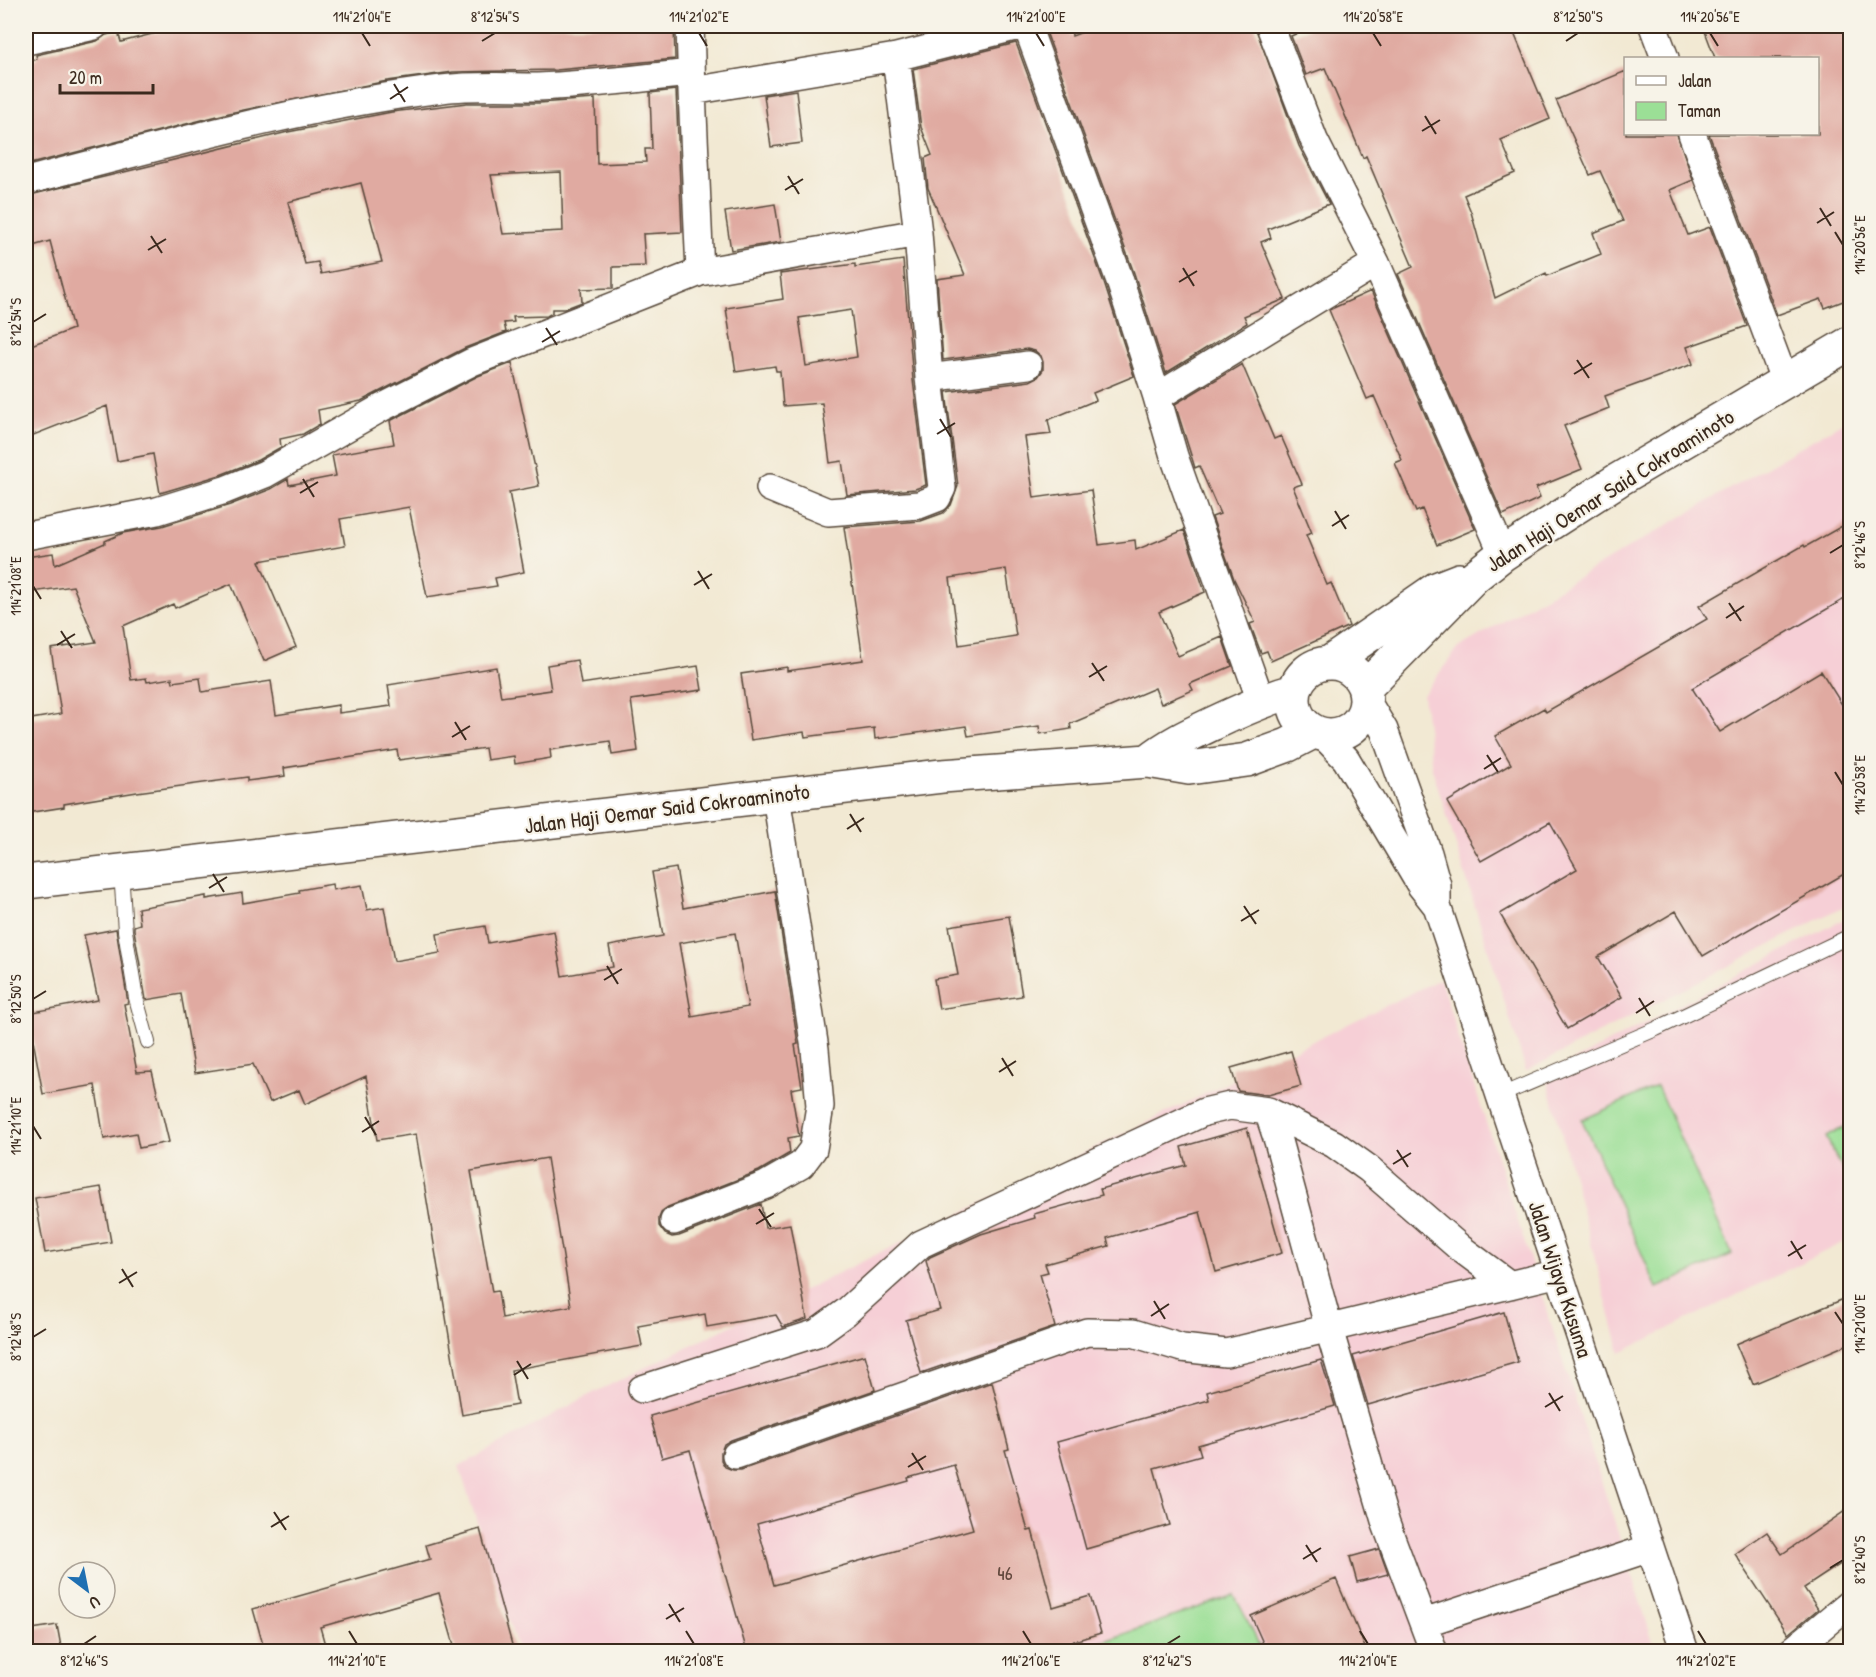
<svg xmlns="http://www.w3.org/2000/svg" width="1876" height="1677" viewBox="0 0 1876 1677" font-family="'Patrick Hand',sans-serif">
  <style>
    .built { fill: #f6cfd6 }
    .green { fill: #9bdf96; stroke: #6b845a; stroke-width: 1.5 }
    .building { fill: #e0aaa1; fill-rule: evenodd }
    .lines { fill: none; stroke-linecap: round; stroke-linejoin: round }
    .service-casing { stroke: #564739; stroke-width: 16 }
    .minor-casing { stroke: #564739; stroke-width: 30 }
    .primary-casing { stroke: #564739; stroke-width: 36 }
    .service { stroke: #fff; stroke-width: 14 }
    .minor { stroke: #fff; stroke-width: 27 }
    .primary { stroke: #fff; stroke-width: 33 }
    .ticks { fill: none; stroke: #3b2a1e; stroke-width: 2 }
    .labels { text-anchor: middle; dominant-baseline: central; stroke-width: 4.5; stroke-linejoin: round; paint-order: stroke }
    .number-label { font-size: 20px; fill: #644a3f }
    .street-label { font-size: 22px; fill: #3b2a1e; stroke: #f7f3e8 }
    .neatline { fill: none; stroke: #3b2a1e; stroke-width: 2 }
    .ticks-label { font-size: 15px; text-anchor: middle; fill: #3b2a1e }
  </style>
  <rect width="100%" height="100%" fill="#f7f3e8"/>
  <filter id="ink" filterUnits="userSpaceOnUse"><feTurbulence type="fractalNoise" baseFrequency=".0167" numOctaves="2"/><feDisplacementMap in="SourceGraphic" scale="12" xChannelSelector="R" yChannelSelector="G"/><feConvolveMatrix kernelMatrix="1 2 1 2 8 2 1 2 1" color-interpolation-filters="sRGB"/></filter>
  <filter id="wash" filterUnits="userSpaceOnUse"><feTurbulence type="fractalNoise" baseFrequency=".008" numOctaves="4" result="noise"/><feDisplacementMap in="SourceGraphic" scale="24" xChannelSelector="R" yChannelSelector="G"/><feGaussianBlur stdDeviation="1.35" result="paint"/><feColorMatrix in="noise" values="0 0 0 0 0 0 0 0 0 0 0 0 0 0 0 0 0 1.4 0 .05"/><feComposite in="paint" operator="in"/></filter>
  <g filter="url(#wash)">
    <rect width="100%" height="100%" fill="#f2e9d3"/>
    <path class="built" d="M1850 418V903L1526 1071 1432 768 1423 695 1458 648Z
      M1850 916V1239L1620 1353 1546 1075Z
      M1440 979 1656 1651H1261L1254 1633 1234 1595 1077 1651H518L459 1466 591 1394Z"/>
    <path class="green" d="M1657 1086 1732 1254 1657 1288 1582 1120Z
      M1850 1124V1184L1826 1137Z
      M1234 1595 1254 1633 1261 1651H1077Z"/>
    <g id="blocks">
      <path class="building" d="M183 26H674L675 59 556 70 453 72 387 81 229 113 26 165V63L37 59 36 55 97 41 106 35 118 32 121 42Z
        M1044 26H1071L1072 36 1099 26H1255L1299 146 1329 204 1268 229 1271 238 1261 242 1285 299 1244 316 1247 323 1166 373 1134 273Z
        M1314 26H1511L1550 119 1501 140 1515 173 1464 195 1471 212 1495 298 1546 273 1547 276 1601 254 1593 233 1623 221 1600 171 1590 175 1556 100 1626 71V134H1677L1693 180 1670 190 1688 235 1710 227 1747 326 1687 347 1693 364 1605 396 1609 408 1564 426 1582 469 1536 488 1540 498 1503 515 1398 274 1413 267 1366 156 1363 158 1325 68 1306 75 1291 36Z
        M1703 26H1851V298L1825 308 1821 299 1777 315 1709 134H1818V58H1715Z
        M1016 43 1104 283 1134 376 1093 393 1096 400 1048 420 1051 434 1025 437 1034 498 1091 490 1099 545 1135 540 1136 550 1184 530 1205 592 1159 612 1178 656 1222 637 1232 666 1190 684 1193 690 1161 704 1155 688 1070 724 1071 729 1040 734 1039 726 968 736 966 726 875 739 874 728 805 737 804 732 751 740 741 674 787 667V671L863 660 844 527 921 521 943 513 951 505 958 486 946 392 1030 381 1038 377 1043 370V362L1041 356 1035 351 1027 349 943 360 937 279 965 275 928 188 925 158 932 155 921 127 913 69ZM1006 569 1016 636 959 645 950 578Z
        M676 90 682 232 643 234 645 266 613 267V288L581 289 582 302 564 309H552V313L547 316 513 317 514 322 504 323 506 332 465 348 361 401 318 410 320 424 303 434 280 439 281 447 258 460 220 475 160 493 153 454 117 461 107 406 26 438V347L73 329 50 241 26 248V196L288 132 392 112 467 103H539L595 99 597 164 646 162 645 149H652L650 93ZM561 172 563 231 503 234 491 175ZM361 183 382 262 321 274 318 262 305 264 288 202Z
        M796 90 802 143 771 147 764 95Z
        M775 204 781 242 731 250 725 212Z
        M903 260 913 380 926 485 915 489 847 495 842 461 830 463 822 403 783 406 780 371H776L775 366 736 372 726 308 783 299 780 274 855 264V267ZM851 310 857 357 806 366 799 318Z
        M1371 291 1475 529 1437 545 1422 509 1416 512 1395 463 1402 460 1374 396 1367 399 1329 310Z
        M512 363 539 486 509 492 524 572 495 578 497 586 427 597 409 507 340 519 345 546 259 561 296 647 264 661 231 584 175 608 173 604 123 626 131 680 146 678 147 682 172 678 173 682 200 678 202 692 271 681 276 715 339 705V713L391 706 388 685 496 667 501 697 551 690 547 665 577 660 581 684 698 666 702 690 631 700 638 751 612 755 610 741 550 750 551 758 515 764 514 756 487 760 485 748 399 760 397 750 284 768 285 776 247 781V777L137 792 64 804V807L26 813V720L61 714 51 649 96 642 73 586 26 593V557L53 553 55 565 105 543V541L123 533 162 526 230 505 271 489 288 479 289 485 336 476 332 455 394 444 390 421 478 376Z
        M1242 364 1274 439 1281 436 1302 484 1293 487 1312 533 1306 535 1327 585 1331 583 1349 626 1271 661 1267 651 1261 653 1250 624 1255 622 1234 579 1212 517 1220 514 1199 466 1195 468 1175 404Z
        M1851 521V595L1692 688 1720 732 1821 671 1851 719V870L1703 956 1676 911 1598 957 1622 997 1567 1029 1500 914 1577 869 1550 822 1481 861 1447 802 1511 764 1495 736 1544 708 1546 712 1707 619 1699 606 1804 545 1805 547Z
        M676 868 683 908 775 891 798 1044 795 1045 802 1087 791 1089 799 1136 788 1138 790 1153 759 1171 668 1207 662 1211 659 1218V1226L665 1234 672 1237 679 1236 761 1204 765 1228 790 1224 807 1319 783 1327 776 1315 707 1327 705 1314 638 1326 642 1346 511 1370 517 1405 462 1415 416 1134 377 1140 366 1076 305 1104 299 1090 270 1102 253 1064 195 1073 181 994 146 1000 134 930V926L140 924 138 908 206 896V899L242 893 243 903 300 893 299 890 332 884 333 890 362 885 367 910 384 907 394 961 440 953 437 934 485 926 488 943 554 931 562 976 613 967 609 946 663 936 652 872ZM735 933 748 1007 692 1017 679 943ZM547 1158 571 1306 502 1318 498 1291 492 1292 471 1171Z
        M1009 916 1022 996 939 1009 934 979 958 975 949 926Z
        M116 929 128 1003 124 1004 137 1072 152 1071 169 1142 139 1148 136 1133 104 1139 95 1085 43 1094 28 1013 98 1000 84 935Z
        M1291 1051 1301 1086 1268 1095 1238 1091 1231 1068Z
        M1247 1128 1282 1253 1216 1272 1200 1212 1107 1238 1109 1246 1045 1264 1048 1272 1040 1274 1055 1327 921 1373 906 1320 940 1310 926 1261 930 1257 981 1234 1035 1218 1034 1214 1102 1195 1100 1189 1186 1165 1181 1147Z
        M101 1187 111 1242 45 1253 35 1198Z
        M1851 1296V1343L1753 1384 1736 1344Z
        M1504 1312 1518 1362 1368 1405 1353 1356Z
        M865 1355 875 1390 731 1440 724 1444 721 1452V1460L725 1467 733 1470H741L992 1382 1009 1449 1005 1450 1028 1531 1032 1530 1053 1607 1090 1596 1101 1633 1037 1652H747L690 1450 662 1458 650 1416ZM954 1465 973 1529 774 1585 757 1524 909 1481 908 1478Z
        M1321 1360 1335 1406 1198 1445 1201 1455 1154 1468 1170 1525 1086 1549 1057 1442 1209 1400 1207 1392Z
        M1851 1507V1557L1804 1588 1818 1609 1788 1634 1735 1554 1767 1532 1782 1554Z
        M480 1529 514 1652H456L439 1593 320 1627 327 1652H265L253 1609 430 1559 426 1545Z
        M1379 1549 1388 1574 1357 1582 1350 1557Z
        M1336 1579 1367 1652H1267L1251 1616Z
        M57 1625 62 1652H26V1630Z"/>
    </g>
  </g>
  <g filter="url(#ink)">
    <use href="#blocks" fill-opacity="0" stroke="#564739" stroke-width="1.5"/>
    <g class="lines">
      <defs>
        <path id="service" d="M121 871 125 931 136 998 148 1042
          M1501 1095 1656 1029 1850 936"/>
        <path id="minor" d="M1027 26 1119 278 1157 397
          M1270 26 1314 140 1376 263 1503 554
          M1653 26 1665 58
          M26 41 94 26
          M692 91 896 57
          M1692 134 1785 382
          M26 181C163 146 301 106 442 89 474 85 506 87 538 87 589 85 640 78 691 73
          M700 272 918 233 896 57 1019 26
          M929 378 1028 365
          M770 488 828 512 919 505 937 498 942 488 929 378 918 233
          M26 536 157 511 225 490 265 474 381 408 472 362 700 272 692 91 690 26
          M1366 700 1384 730 1428 853 1437 885V906L1685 1652
          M1261 701 1174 456 1157 397 1376 263
          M1323 735 1346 759 1421 886 1436 905
          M1268 1111 1334 1144 1369 1169 1460 1248 1510 1285
          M674 1221 766 1185 801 1165 813 1149 820 1106 815 1049 776 796
          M642 1389 817 1333 846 1312 921 1244 1204 1112 1230 1106 1268 1111 1278 1141 1329 1329 1386 1524 1434 1652
          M736 1455 1087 1332 1133 1333 1182 1348 1226 1353 1559 1273
          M1424 1623 1650 1548
          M1791 1652 1850 1603"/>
        <path id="primary" d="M1294 699a36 36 0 1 1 72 0a36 36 0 1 1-72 0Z
          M1329 663 1436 589 1459 580
          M1365 688 1475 576 1503 554 1618 480 1850 343
          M1148 761C1168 745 1189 735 1212 724 1239 711 1265 699 1294 691
          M26 882 942 776 1148 761 1189 768 1247 760 1288 745 1313 732"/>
      </defs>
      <use href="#service" class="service-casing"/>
      <use href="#minor" class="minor-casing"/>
      <use href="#primary" class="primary-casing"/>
      <use href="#service" class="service"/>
      <use href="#minor" class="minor"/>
      <use href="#primary" class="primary"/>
    </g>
  </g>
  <path class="ticks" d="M362 33 370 46M699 33 707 46M1036 33 1044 46M1373 33 1381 46M1710 33 1718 46M482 41 495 33M1566 41 1578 33M394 84 405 102M390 99 408 87M1425 116 1436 134M1422 131 1440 120M788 176 799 194M785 190 803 179M1820 208 1831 226M1817 223 1834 212M1835 232 1843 245M151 236 162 253M148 250 166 239M1183 268 1194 286M1179 282 1197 271M33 322 46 314M546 328 557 345M542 342 560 331M1577 360 1589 378M1574 374 1592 363M940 419 951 437M937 434 955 423M303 479 314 497M300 493 318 482M1335 511 1346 529M1332 526 1349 515M1830 553 1843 545M698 571 709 589M694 585 712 574M33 586 41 599M1729 603 1741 621M1726 618 1744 606M61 631 72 648M57 645 75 634M1092 663 1104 681M1089 677 1107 666M455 722 466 740M452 737 470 726M1487 755 1498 772M1484 769 1501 758M1835 772 1843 785M850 814 861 832M847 829 864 818M213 874 224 892M209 888 227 877M1244 906 1256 924M1241 921 1259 910M607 966 618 984M604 980 622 969M1639 998 1650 1016M33 999 46 991M1636 1013 1654 1001M1002 1058 1013 1076M999 1072 1016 1061M365 1117 376 1135M33 1126 41 1139M362 1132 379 1121M1397 1150 1408 1167M1393 1164 1411 1153M759 1209 771 1227M756 1224 774 1213M1791 1241 1802 1259M1788 1256 1806 1245M122 1269 133 1287M119 1283 137 1272M1154 1301 1165 1319M1835 1312 1843 1324M1151 1316 1169 1304M33 1337 46 1329M517 1361 528 1379M514 1375 531 1364M1549 1393 1560 1411M1545 1407 1563 1396M912 1453 923 1470M908 1467 926 1456M274 1512 286 1530M271 1527 289 1516M1306 1545 1317 1562M1303 1559 1321 1548M1830 1568 1843 1560M669 1604 680 1622M666 1619 684 1608M349 1631 357 1644M686 1631 694 1644M1023 1631 1031 1644M1360 1631 1368 1644M1698 1631 1706 1644M84 1644 96 1636M1167 1644 1180 1636"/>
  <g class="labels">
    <g class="number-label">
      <text x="1005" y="1572">46</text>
    </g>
    <g class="street-label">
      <text transform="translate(1610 490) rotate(-32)">Jalan Haji Oemar Said Cokroaminoto</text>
      <text transform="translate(667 808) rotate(-7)">Jalan Haji Oemar Said Cokroaminoto</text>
      <text transform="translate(1561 1279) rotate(72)">Jalan Wijaya Kusuma</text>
    </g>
  </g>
  <rect width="1876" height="1677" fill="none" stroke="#f7f3e8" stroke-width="66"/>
  <rect x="1624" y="57" width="195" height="78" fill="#f7f3e8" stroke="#aca397" stroke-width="1.5"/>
  <rect x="1636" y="76" width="30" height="9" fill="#ffffff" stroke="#aca397" stroke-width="1.5"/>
  <text x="1678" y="87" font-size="18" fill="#3b2a1e">Jalan</text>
  <rect x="1636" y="102" width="30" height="18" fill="#9bdf96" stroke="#aca397" stroke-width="1.5"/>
  <text x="1678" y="117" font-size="18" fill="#3b2a1e">Taman</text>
  <g transform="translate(87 1590) rotate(148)"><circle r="28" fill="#f7f3e8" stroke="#aca397" stroke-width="1.5"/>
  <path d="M0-4.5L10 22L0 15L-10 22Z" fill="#1f6fb2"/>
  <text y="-9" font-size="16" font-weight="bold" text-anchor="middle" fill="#3b2a1e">U</text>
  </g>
  <path d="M60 84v9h93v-9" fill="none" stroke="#3b2a1e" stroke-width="3"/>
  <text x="69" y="84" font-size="18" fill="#3b2a1e" stroke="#f7f3e8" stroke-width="4.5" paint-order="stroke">20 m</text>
  <rect x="33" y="33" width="1810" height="1611" class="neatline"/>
  <g class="ticks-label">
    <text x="362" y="22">114°21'04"E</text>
    <text x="495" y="22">8°12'54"S</text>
    <text x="699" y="22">114°21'02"E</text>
    <text x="1036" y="22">114°21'00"E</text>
    <text x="1373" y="22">114°20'58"E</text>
    <text x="1578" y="22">8°12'50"S</text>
    <text x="1710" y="22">114°20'56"E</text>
    <text transform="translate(1860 245) rotate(-90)" y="5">114°20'56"E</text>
    <text transform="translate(16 322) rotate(-90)" y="5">8°12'54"S</text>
    <text transform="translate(1860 545) rotate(-90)" y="5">8°12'46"S</text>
    <text transform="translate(16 586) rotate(-90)" y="5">114°21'08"E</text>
    <text transform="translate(1860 785) rotate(-90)" y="5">114°20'58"E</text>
    <text transform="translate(16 999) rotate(-90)" y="5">8°12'50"S</text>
    <text transform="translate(16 1126) rotate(-90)" y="5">114°21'10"E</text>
    <text transform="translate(1860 1324) rotate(-90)" y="5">114°21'00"E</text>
    <text transform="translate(16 1337) rotate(-90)" y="5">8°12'48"S</text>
    <text transform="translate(1860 1560) rotate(-90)" y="5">8°12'40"S</text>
    <text x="84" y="1666">8°12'46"S</text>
    <text x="357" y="1666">114°21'10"E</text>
    <text x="694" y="1666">114°21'08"E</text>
    <text x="1031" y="1666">114°21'06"E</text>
    <text x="1167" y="1666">8°12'42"S</text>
    <text x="1368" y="1666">114°21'04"E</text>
    <text x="1706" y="1666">114°21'02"E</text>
  </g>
</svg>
